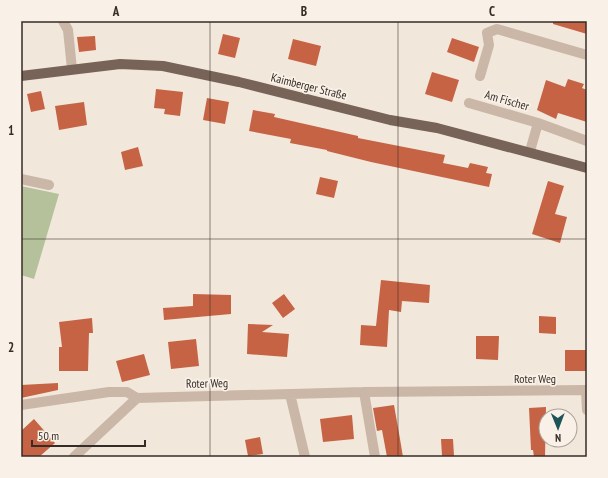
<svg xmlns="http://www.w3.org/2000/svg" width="608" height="478" viewBox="0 0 608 478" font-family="'PT Sans Narrow',sans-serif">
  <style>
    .green { fill: #b4c19b }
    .building { fill: #c66344 }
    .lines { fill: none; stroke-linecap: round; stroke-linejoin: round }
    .minor { stroke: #cab7a7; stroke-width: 10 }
    .major { stroke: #786358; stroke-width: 10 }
    .grid { fill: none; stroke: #362c27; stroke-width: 1; stroke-opacity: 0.55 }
    .labels { text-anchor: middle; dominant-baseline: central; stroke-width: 3.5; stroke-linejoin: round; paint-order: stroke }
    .street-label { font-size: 12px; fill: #362c27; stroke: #f9f1e7 }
    .neatline { fill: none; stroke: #362c27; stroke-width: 1.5 }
    .grid-label { font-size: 13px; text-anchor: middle; font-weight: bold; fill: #362c27 }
  </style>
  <rect width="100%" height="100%" fill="#f2e7db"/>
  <path class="green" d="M21 186 59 194 34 279 21 275Z"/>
  <path class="building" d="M553 21H587V34L553 24Z
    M223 34 240 38 235 58 218 54Z
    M95 36 96 50 79 52 77 37Z
    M452 38 479 47 474 62 447 52Z
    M293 39 321 46 316 66 288 59Z
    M432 72 459 80 452 102 425 94Z
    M568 79 584 84 582 88 587 90V122L558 113 556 119 537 110 546 80 565 87Z
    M156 89 183 92 180 116 164 114 165 109 154 108Z
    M41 91 45 109 31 112 27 94Z
    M207 98 229 102 225 124 203 120Z
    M84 102 87 125 59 130 55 106Z
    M253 110 275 114 274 117 358 136V138L445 155 443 163 468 168 470 163 488 167 486 173 492 174 489 187 371 162 327 151V150L290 143 291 139 249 131Z
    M138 147 143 166 125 170 121 152Z
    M320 177 338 181 334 198 316 194Z
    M548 181 564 186 555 214 567 217 560 243 532 234Z
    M381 280 430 285 429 303 402 301 401 312 389 310 387 347 360 345 361 325 376 326Z
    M193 294 231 295V314L164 320 163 308 193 306Z
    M284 294 295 309 283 318 272 303Z
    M539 316 556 317V334L539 333Z
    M92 318 93 333H89L88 371H59V347H62L59 322Z
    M248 324 273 325 262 332 289 334 287 357 247 354Z
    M476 336H499L498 360 476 359Z
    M196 339 199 366 171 369 168 342Z
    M565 350H587V371H565Z
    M144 354 150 375 122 382 116 361Z
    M58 383V390L21 398V385Z
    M394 405 400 439 403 457H387L382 430 377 431 373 408Z
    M546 407 545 457H534L533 450H531L529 408Z
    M352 415 354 439 323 442 320 419Z
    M34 419 55 443 39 457H21V431Z
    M260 437 263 454 248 456 245 440Z
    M441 439H453L454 456H442Z"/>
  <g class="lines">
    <path class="minor" d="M63 21 68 30 72 69
      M480 76 489 45 487 33 497 29 587 55
      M469 103 538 123 587 141
      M530 151 538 123
      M21 179 49 185
      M586 390 587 410
      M364 392 375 457
      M290 394 305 457
      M21 405 109 392H127L137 398
      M74 457 137 398 364 392 587 390"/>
    <path class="major" d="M21 76 120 64 163 66 239 82 390 120 437 128 587 168"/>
  </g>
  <path class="grid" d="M210 21V457M398 21V457M21 239H587"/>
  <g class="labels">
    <g class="street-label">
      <text transform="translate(309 86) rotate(14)">Kaimberger Straße</text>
      <text transform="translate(507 100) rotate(16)">Am Fischer</text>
      <text x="535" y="378">Roter Weg</text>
      <text transform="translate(207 383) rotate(-1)">Roter Weg</text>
    </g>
  </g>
  <rect width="608" height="478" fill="none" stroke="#f9f1e7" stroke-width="44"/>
  <g transform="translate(558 428) rotate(179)"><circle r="19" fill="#f9f1e7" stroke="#aba29a"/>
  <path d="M0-3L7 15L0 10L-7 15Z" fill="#1d5458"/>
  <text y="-6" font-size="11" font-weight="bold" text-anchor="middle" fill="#362c27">N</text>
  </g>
  <path d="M32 440v6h113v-6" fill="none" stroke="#362c27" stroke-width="2"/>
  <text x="38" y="440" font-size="12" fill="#362c27" stroke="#f9f1e7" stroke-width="3" paint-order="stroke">50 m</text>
  <rect x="22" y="22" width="564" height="434" class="neatline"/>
  <g class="grid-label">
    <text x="116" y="16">A</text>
    <text x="304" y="16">B</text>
    <text x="492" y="16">C</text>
    <text x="11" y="135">1</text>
    <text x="11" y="352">2</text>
  </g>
</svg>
